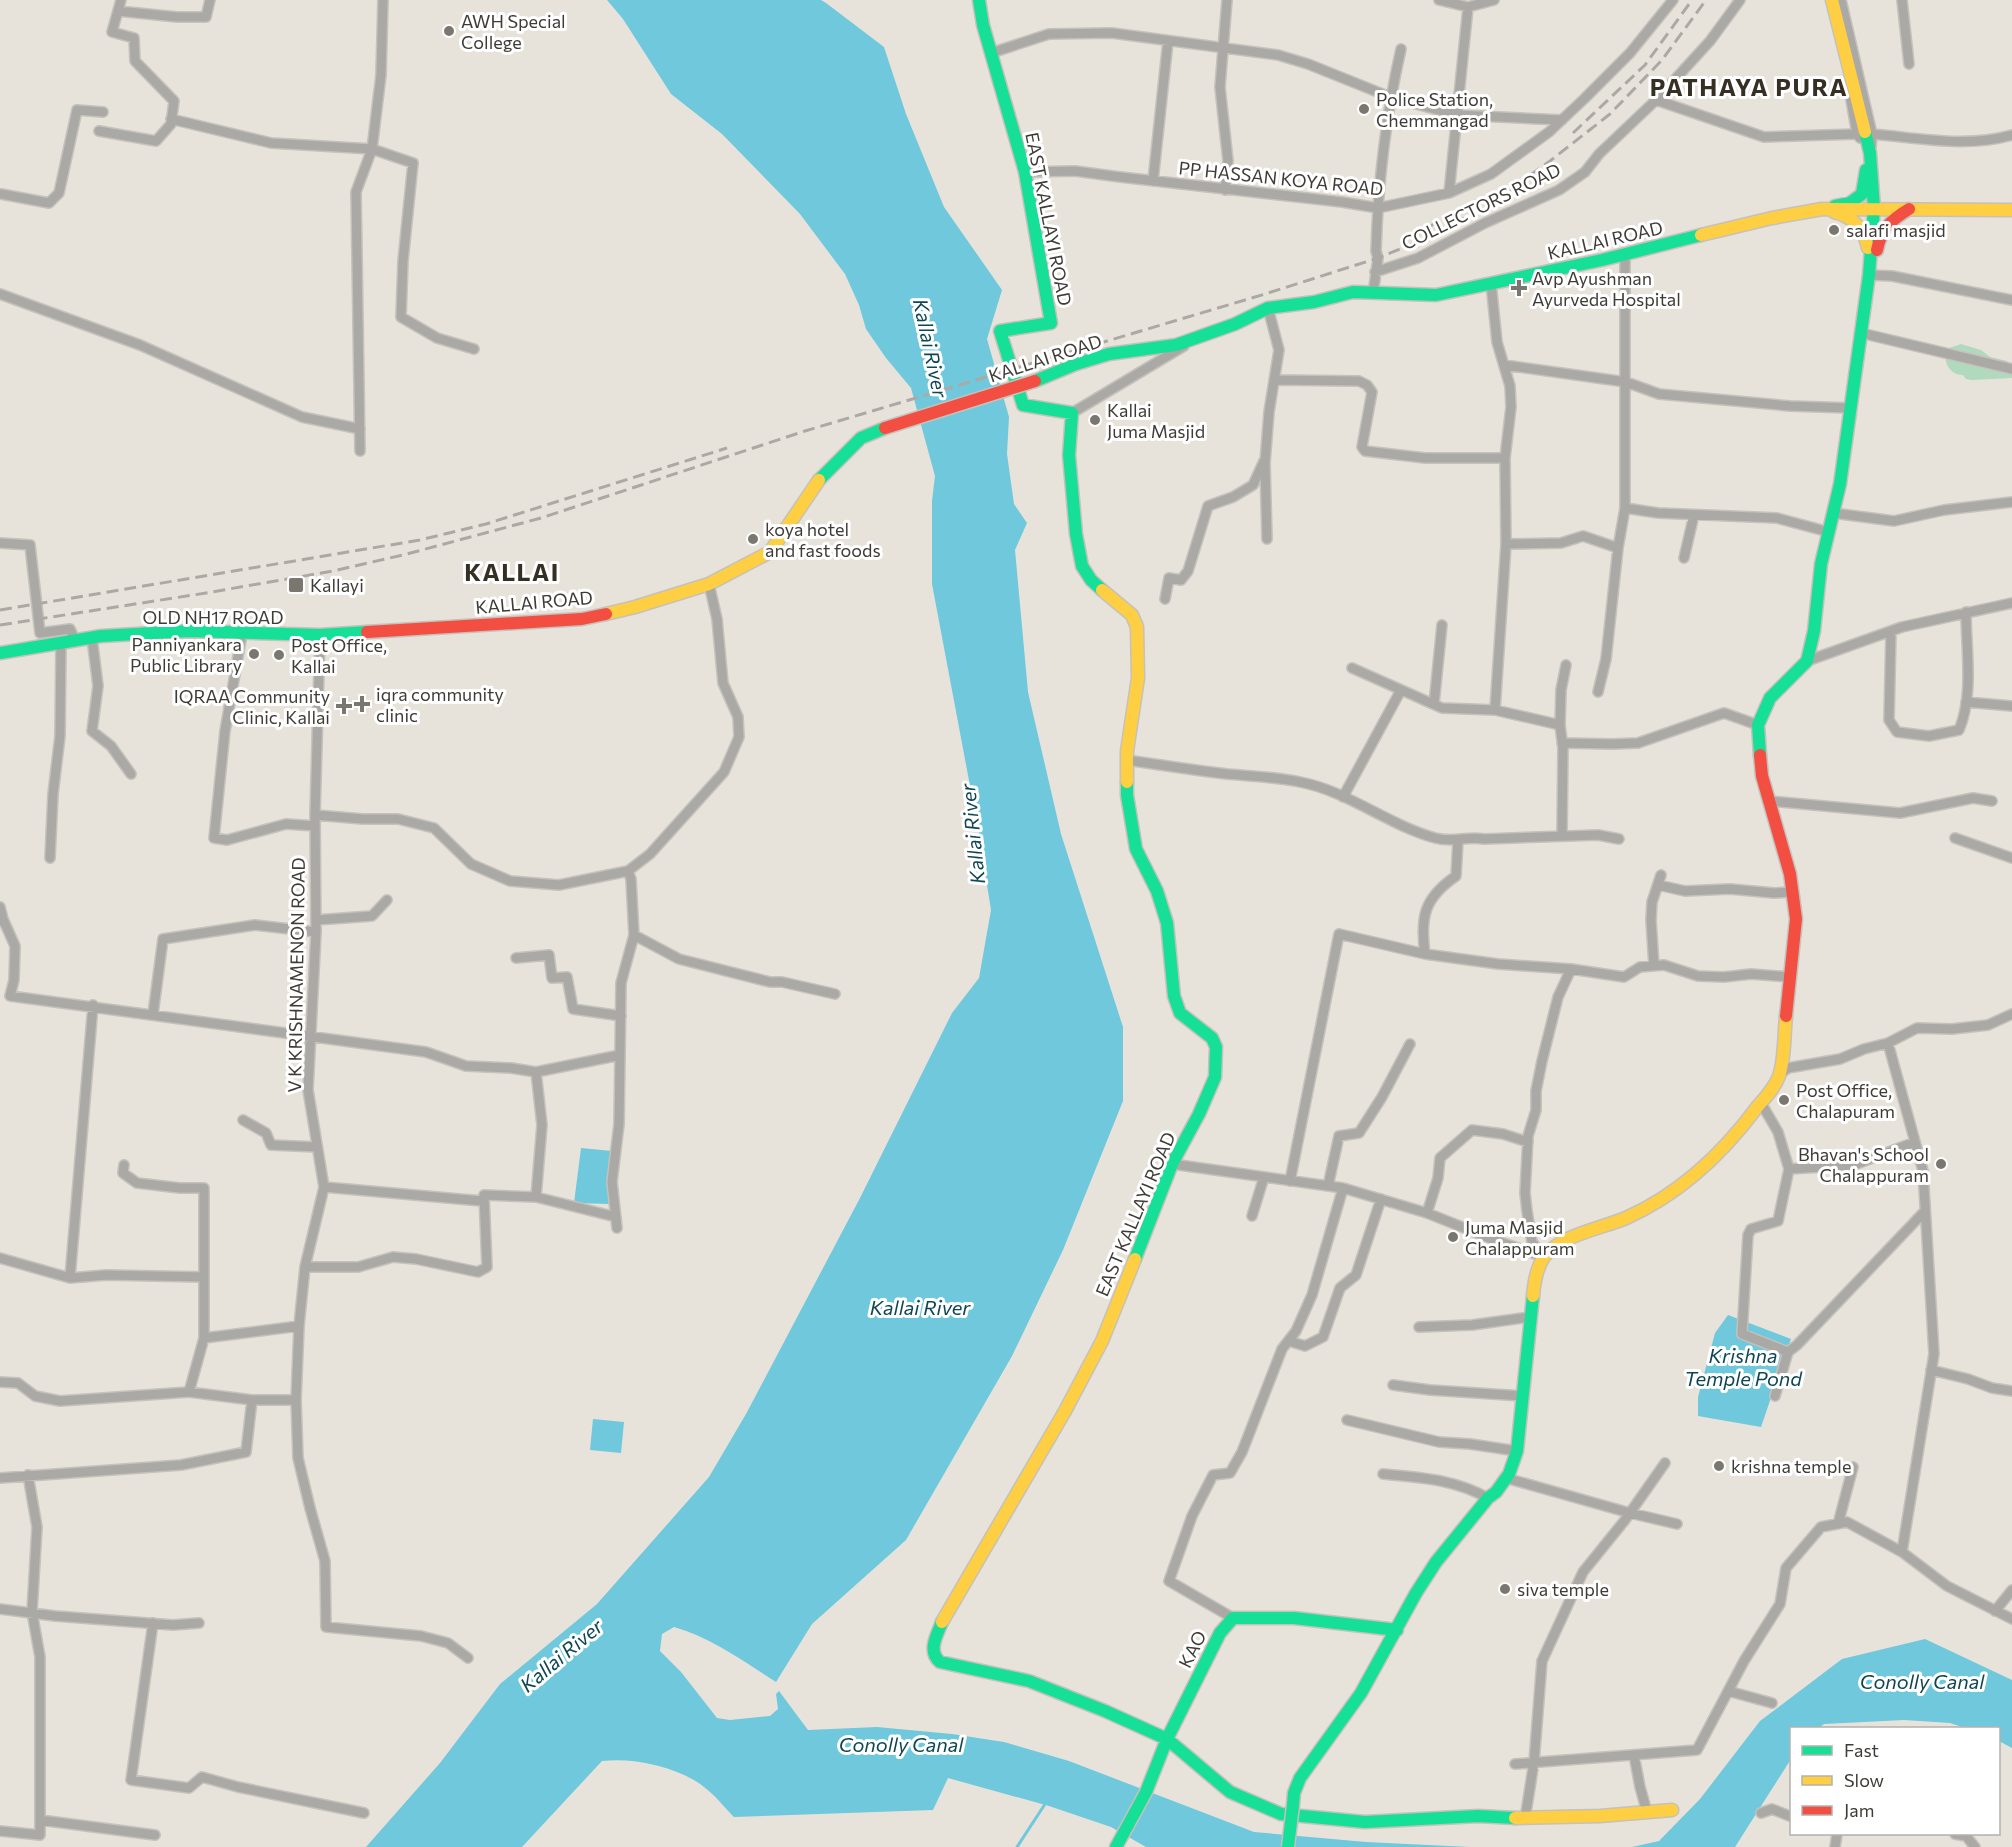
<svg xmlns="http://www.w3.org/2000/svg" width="2012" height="1847" viewBox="0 0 2012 1847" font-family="Commissioner,sans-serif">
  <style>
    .green { fill: #b0d9be }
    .water { fill: #6fc8dc }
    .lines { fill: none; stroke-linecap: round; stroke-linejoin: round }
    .stream { stroke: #6fc8dc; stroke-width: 3 }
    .street-casing { stroke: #c5c1bb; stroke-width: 12 }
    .fast-casing { stroke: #c5c1bb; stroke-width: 15 }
    .slow-casing { stroke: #c5c1bb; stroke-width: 15 }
    .jam-casing { stroke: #c5c1bb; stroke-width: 15 }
    .street { stroke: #aba9a5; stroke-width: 9 }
    .fast { stroke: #16e098; stroke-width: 12 }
    .slow { stroke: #ffcf43; stroke-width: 12 }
    .jam { stroke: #f24e42; stroke-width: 12 }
    .rail { stroke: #aca9a5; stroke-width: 3; stroke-dasharray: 12 6; stroke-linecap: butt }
    .fast-bridge-casing { stroke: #c5c1bb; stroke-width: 15; stroke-linecap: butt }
    .jam-bridge-casing { stroke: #c5c1bb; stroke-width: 15; stroke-linecap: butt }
    .fast-bridge { stroke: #16e098; stroke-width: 12 }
    .jam-bridge { stroke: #f24e42; stroke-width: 12 }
    .poi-dot { fill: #7a7670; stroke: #fff; stroke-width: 2 }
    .labels { text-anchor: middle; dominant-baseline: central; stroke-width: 6; stroke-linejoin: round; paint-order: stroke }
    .poi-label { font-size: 18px; fill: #3f3c37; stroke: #fff; text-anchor: start }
    .street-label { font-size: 18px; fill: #3f3c37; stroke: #fff }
    .water-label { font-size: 20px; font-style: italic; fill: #0f4654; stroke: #fff }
    .district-label { font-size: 24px; font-weight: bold; letter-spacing: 1.5px; fill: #352f24; stroke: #fff }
  </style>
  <rect width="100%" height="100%" fill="#e7e3db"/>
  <path class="green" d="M1961 344 1981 350 1990 357 2007 361 2012 367V378L1972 380 1966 379 1963 375C1949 375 1943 361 1946 349Z"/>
  <path class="water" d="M607 0H821L826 3 884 47 906 114 944 207 1002 290 987 339 1009 417 1007 454 1014 504 1027 523 1015 550 1028 692 1061 834 1123 1027V1101L1063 1250 1012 1356 906 1540 812 1624 776 1682C743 1661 712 1638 674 1627L662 1634 660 1651 681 1672 717 1718 730 1720 770 1716 778 1709 776 1694 779 1691 808 1730 877 1727 952 1734 1004 1742 1069 1761 1254 1832 1366 1842 1470 1847H1146L1111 1827 1049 1806 948 1778 933 1810 734 1817C724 1807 715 1795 704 1787 679 1767 634 1757 602 1761L522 1847H366L440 1763 500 1684 597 1604 709 1477 746 1414 860 1198 952 1013 979 978 991 910 977 823 932 584V501L935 476 911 388 886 358 866 329 859 305 845 274 800 214 722 134 671 94 623 19Z
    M581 1148 612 1151 609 1204 574 1203Z
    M1728 1315 1791 1339 1761 1427 1698 1416V1397L1715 1333Z
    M593 1419 624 1422 621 1453 590 1450Z
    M1925 1639 2012 1680V1748L1999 1741 1998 1728H1965L1950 1723 1904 1720 1824 1724 1819 1728H1792L1791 1759 1735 1847H1632L1659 1841 1700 1799 1760 1721 1842 1659Z"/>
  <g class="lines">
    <path class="stream" d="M1017 1847 1047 1801"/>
    <defs>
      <path id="street" d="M383 0 381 75 372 149 413 163 403 261 401 317 437 338 474 349
        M1439 0 1468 7 1494 0
        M1841 0 1872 134 1871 147
        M1902 0 1909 64
        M118 11 177 17H206L210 0
        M991 53 1049 34 1112 33 1278 55 1308 64 1390 97 1457 115 1468 7
        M1850 94 1857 134 1860 138
        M1656 100 1764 137 1857 134
        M171 119 271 143 372 149 356 192 360 451
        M99 131 156 141 171 124 174 101 135 61 134 38 112 32 121 0
        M1872 134C1920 138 1965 148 2012 135
        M1025 172 1075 171 1120 177 1342 202 1378 208 1449 193 1491 174 1549 132 1584 99 1630 53 1673 0
        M1153 181 1168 41
        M1225 190 1228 161 1220 87 1227 0
        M1449 193 1457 115 1562 120
        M1 194 49 203 59 193 77 110 103 112
        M1375 272 1418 258 1485 223 1559 190 1585 172 1599 154 1656 100 1710 41 1740 0
        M1869 275 1892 276 2012 300
        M1491 283 1497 342 1510 386 1511 407 1505 458 1506 544 1495 710
        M0 294 140 345 302 417 360 429
        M1373 294 1378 258 1376 251C1378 183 1386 115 1401 49
        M1861 333 2012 369
        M1504 365 1626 382 1659 394 1790 406 1851 408
        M1274 380 1359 381 1367 385 1372 392 1362 447 1365 451 1425 458H1505
        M1072 413 1184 346
        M1625 508 1658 513 1777 518 1829 532
        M1833 513 1894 521 1944 510 2012 502
        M1267 539 1265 463 1269 412 1279 350 1268 308
        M0 543 30 545 40 633 70 629 75 640
        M1506 544 1561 543 1583 536 1618 548 1606 659 1598 692
        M1618 548 1625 508V255
        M1684 558 1694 515
        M1165 599 1169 578 1181 580 1188 571 1208 506 1233 497 1253 485 1264 461
        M1891 631 1889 720 1897 732 1929 736 1959 730C1974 695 1966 650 1966 612
        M242 634 225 731 214 838 227 840 286 824 315 826
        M92 638 98 686 92 731 111 746 131 774
        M1807 661 1902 627 2012 603
        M1352 668 1442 708 1495 710 1560 725
        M1966 702 2012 706
        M1434 704 1442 625
        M1562 743 1612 744 1638 743 1724 713 1758 725
        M1127 760C1160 765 1193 770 1227 774 1251 776 1276 777 1300 782 1348 791 1388 825 1435 838 1453 843 1466 836 1484 839L1598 835 1619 839
        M1343 797 1401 690
        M1769 801 1900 813 1973 798 1992 801
        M315 815 363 819H398L434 828 471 864 510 881 559 885 628 871
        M1562 835 1563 748 1560 725 1561 690 1566 665
        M1955 838 2012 858
        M1458 840 1456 876C1424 898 1420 917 1425 954L1498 964 1571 969
        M50 858 53 794 60 736 61 643
        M1658 885 1685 891 1730 889 1774 893 1792 892
        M0 907 3 919 0 921
        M3 919 15 946 14 980 10 996 426 1052 466 1066 511 1068 536 1072
        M316 920 372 916 387 900
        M634 935 679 959 770 982H782L835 994
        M516 958 549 955 552 978 567 977 573 1009 621 1016
        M1654 966 1651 920 1652 902 1661 875
        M153 1014 163 939 255 925 316 932
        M1780 1074 1788 1068 1840 1059 1864 1049 1888 1043 1917 1028 1952 1029 1988 1025 2012 1014
        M1761 1103 1778 1132 1789 1169 1778 1221 1751 1229 1748 1235 1742 1334 1788 1352
        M243 1120 266 1133 271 1145 317 1147
        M1172 1164 1343 1188 1427 1213 1497 1241 1544 1257
        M124 1165 123 1173 137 1183 180 1188H204V1277
        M1789 1169 1854 1165 1915 1142
        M1290 1181 1339 934 1425 954
        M1328 1186 1339 1136 1359 1133 1382 1097 1410 1044
        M324 1187 482 1201
        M536 1197 616 1217
        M1427 1213 1438 1178 1440 1158 1472 1130 1503 1134 1528 1142
        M1252 1216 1264 1177
        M617 1228 612 1182 619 1124 620 1055
        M1544 1257 1532 1242 1527 1211 1525 1193 1528 1136 1536 1110V1091L1542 1061 1558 997 1571 969 1624 977 1640 967 1664 965 1698 976 1724 977 1751 974 1791 977
        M0 1258 70 1278 106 1275 204 1277V1338L299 1326
        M305 1267H358L393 1257 416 1259 478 1272 487 1267 484 1195 536 1197 542 1125 536 1072 620 1055 621 983 634 935 631 879 628 871 650 854 724 772 739 737 738 717 723 683 717 619 709 584
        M70 1278 93 1005
        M1419 1327 1472 1325 1530 1317
        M1289 1341 1305 1346 1323 1337 1340 1288 1356 1275 1381 1199
        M1931 1370 1968 1379 1992 1388 2012 1391
        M0 1382 18 1383 35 1396 60 1401 189 1392 252 1400
        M1393 1385 1430 1390 1523 1396
        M189 1392 204 1338
        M1775 1396 1788 1352 1797 1345 1925 1211
        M296 1400 298 1458 310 1508 325 1561 326 1627 421 1636 448 1643 468 1658
        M1347 1420 1439 1442 1470 1444 1517 1451
        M1383 1474C1422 1478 1454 1479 1488 1498
        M0 1478 181 1465 246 1452 252 1400H296L299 1326 305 1267 324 1187 308 1090 316 932 315 815 320 635
        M1506 1478 1630 1513 1677 1524
        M1838 1524 1853 1467
        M1902 1552 1947 1586 2012 1619
        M0 1609 55 1616 173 1625 199 1623
        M1995 1611 2012 1590
        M1233 1618 1169 1581 1192 1516 1213 1475 1230 1473 1242 1452 1282 1349 1296 1331 1312 1295 1343 1188
        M153 1623 131 1780 189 1788 202 1777 238 1787 364 1813
        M1728 1691 1772 1703
        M1634 1755 1640 1787 1647 1812
        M1515 1764 1697 1750 1744 1661 1780 1604 1786 1568 1821 1527 1847 1522 1902 1552 1934 1354 1923 1171 1888 1043
        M1761 1813 1772 1809 1792 1817
        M1525 1819 1534 1762 1542 1661 1583 1572 1625 1520 1665 1463
        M40 1820 155 1835
        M0 1831 40 1835V1657L32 1612 37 1527 28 1475
        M1955 1834 1966 1836 1975 1847
        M1835 1847 1837 1834"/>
      <path id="fast" d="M979 0 983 25 1025 172 1051 323 1000 331 1023 405 1072 413 1069 455 1076 534 1082 566 1091 580 1102 590
        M1835 206 1850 203 1862 194 1866 170
        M1035 381 1076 364 1109 354 1176 345 1235 324 1268 308 1314 302 1353 292 1436 295 1602 260 1701 235
        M819 480 861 438 885 428
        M0 653 101 636 189 631 320 635 367 632
        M1760 755 1758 725 1770 698 1807 661 1814 631 1821 564 1840 484 1869 275 1874 208 1870 153 1865 132
        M1127 782V795L1136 849 1157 891 1167 923 1174 996 1180 1013 1212 1038 1216 1047 1215 1077 1199 1114 1172 1164 1135 1259
        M942 1622C937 1635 927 1651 940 1662L1029 1681 1105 1711 1167 1739 1230 1792 1281 1814 1365 1822 1478 1816 1515 1818
        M1293 1805 1294 1793 1300 1778 1361 1693 1416 1593 1436 1562 1488 1498 1496 1492 1509 1474 1517 1451 1533 1296
        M1116 1847 1146 1792 1167 1739 1220 1633 1233 1618H1294L1397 1630"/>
      <path id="slow" d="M1832 0 1865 132
        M1834 212C1853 217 1864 228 1868 248
        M1701 235 1772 218 1822 209 2012 210
        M1102 590 1132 615 1137 627 1138 678 1127 751V782
        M606 614 635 607 709 584 770 552 819 480
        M1533 1296C1534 1284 1537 1267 1544 1257 1560 1235 1603 1228 1626 1218 1680 1194 1724 1152 1758 1106 1766 1097 1775 1087 1779 1076 1785 1060 1784 1033 1786 1016
        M942 1622 1065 1411 1102 1341 1135 1259
        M1515 1818 1600 1816 1672 1810"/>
      <path id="jam" d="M1877 250C1881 229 1891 220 1909 209
        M367 632 582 619 606 614
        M1760 755 1762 776 1790 874 1796 919 1786 1016"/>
    </defs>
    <use href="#street" class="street-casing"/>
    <use href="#fast" class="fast-casing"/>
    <use href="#slow" class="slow-casing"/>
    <use href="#jam" class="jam-casing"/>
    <use href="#street" class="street"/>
    <use href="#fast" class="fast"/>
    <use href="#slow" class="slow"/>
    <use href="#jam" class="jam"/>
    <path class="rail" d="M1573 133 1645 65 1692 0
      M1413 237 1437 222 1483 197
      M0 610 420 540 486 524 727 448
      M0 625 206 593 333 571 407 554 541 518 805 431 1265 294 1378 258 1437 234 1494 201 1550 161 1610 114 1662 60 1706 0"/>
    <defs>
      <path id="fast-bridge" d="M1288 1847 1293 1805"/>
      <path id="jam-bridge" d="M885 428 1035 381"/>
    </defs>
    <use href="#fast-bridge" class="fast-bridge-casing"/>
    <use href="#jam-bridge" class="jam-bridge-casing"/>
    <use href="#fast-bridge" class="fast-bridge"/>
    <use href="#jam-bridge" class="jam-bridge"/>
  </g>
  <g class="poi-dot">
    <circle cx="449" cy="31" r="6"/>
    <circle cx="1364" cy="109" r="6"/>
    <circle cx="1834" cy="230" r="6"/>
    <path d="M1516 279h6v6h6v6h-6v6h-6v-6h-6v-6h6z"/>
    <circle cx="1095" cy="420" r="6"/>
    <circle cx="753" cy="539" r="6"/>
    <rect x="288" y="577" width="16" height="16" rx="3"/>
    <circle cx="254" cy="654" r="6"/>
    <circle cx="279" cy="655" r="6"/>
    <path d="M359 695h6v6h6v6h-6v6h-6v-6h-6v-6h6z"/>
    <path d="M341 697h6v6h6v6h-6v6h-6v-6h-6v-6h6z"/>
    <circle cx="1784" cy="1100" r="6"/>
    <circle cx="1941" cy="1164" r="6"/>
    <circle cx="1453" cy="1237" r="6"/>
    <circle cx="1719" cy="1466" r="6"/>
    <circle cx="1505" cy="1589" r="6"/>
  </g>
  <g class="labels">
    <g class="poi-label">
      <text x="461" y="21">AWH Special<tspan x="461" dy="21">College</tspan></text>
      <text x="1376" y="99">Police Station,<tspan x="1376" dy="21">Chemmangad</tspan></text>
      <text x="1846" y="230">salafi masjid</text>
      <text x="1532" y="278">Avp Ayushman<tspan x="1532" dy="21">Ayurveda Hospital</tspan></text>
      <text x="1107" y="410">Kallai<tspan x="1107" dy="21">Juma Masjid</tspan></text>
      <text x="765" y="529">koya hotel<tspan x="765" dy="21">and fast foods</tspan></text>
      <text x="310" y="585">Kallayi</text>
      <text x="242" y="644" text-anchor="end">Panniyankara<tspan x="242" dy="21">Public Library</tspan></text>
      <text x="291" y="645">Post Office,<tspan x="291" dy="21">Kallai</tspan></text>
      <text x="376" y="694">iqra community<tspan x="376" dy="21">clinic</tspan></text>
      <text x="330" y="696" text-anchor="end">IQRAA Community<tspan x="330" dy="21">Clinic, Kallai</tspan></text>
      <text x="1796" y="1090">Post Office,<tspan x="1796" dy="21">Chalapuram</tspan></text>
      <text x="1929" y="1154" text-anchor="end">Bhavan's School<tspan x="1929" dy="21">Chalappuram</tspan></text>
      <text x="1465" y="1227">Juma Masjid<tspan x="1465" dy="21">Chalappuram</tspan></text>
      <text x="1731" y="1466">krishna temple</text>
      <text x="1517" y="1589">siva temple</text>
    </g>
    <g class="street-label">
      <text transform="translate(1281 178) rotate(6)">PP HASSAN KOYA ROAD</text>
      <text transform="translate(1481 206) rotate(-26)">COLLECTORS ROAD</text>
      <text transform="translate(1049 219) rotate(79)">EAST KALLAYI ROAD</text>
      <text transform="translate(1605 240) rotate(-13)">KALLAI ROAD</text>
      <text transform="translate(1045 358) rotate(-18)">KALLAI ROAD</text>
      <text transform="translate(534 602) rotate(-5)">KALLAI ROAD</text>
      <text x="213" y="617">OLD NH17 ROAD</text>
      <text transform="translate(296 975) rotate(-89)">V K KRISHNAMENON ROAD</text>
      <text transform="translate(1135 1214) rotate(-67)">EAST KALLAYI ROAD</text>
      <text transform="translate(1192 1649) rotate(-63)">KAO</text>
    </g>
    <g class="water-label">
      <text transform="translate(931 348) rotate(78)">Kallai River</text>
      <text transform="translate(972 834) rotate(-96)">Kallai River</text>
      <text x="920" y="1307">Kallai River</text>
      <text x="1743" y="1355">Krishna<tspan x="1743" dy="23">Temple Pond</tspan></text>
      <text transform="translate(561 1655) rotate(-40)">Kallai River</text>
      <text x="1922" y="1681">Conolly Canal</text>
      <text x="901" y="1744">Conolly Canal</text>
    </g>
    <g class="district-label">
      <text x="1749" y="86">PATHAYA PURA</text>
      <text x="512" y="571">KALLAI</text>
    </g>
  </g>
  <rect x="1790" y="1727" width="210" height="108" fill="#ffffff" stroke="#b2b1af" stroke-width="1.5"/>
  <rect x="1802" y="1746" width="30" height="9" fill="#16e098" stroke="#b2b1af" stroke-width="1.5"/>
  <text x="1844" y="1757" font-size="18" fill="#3f3c37">Fast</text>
  <rect x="1802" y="1776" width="30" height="9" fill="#ffcf43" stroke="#b2b1af" stroke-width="1.5"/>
  <text x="1844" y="1787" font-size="18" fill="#3f3c37">Slow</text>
  <rect x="1802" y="1806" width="30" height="9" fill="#f24e42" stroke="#b2b1af" stroke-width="1.5"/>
  <text x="1844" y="1817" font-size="18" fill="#3f3c37">Jam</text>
</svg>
